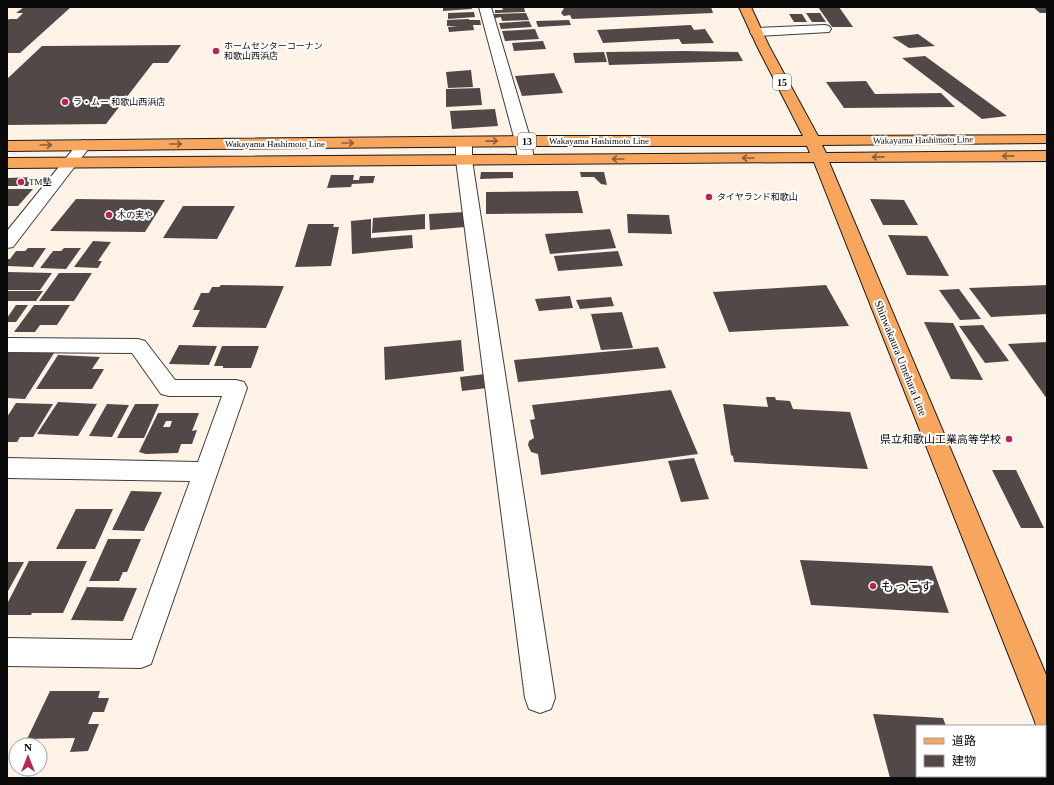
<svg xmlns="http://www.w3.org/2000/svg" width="1054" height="785" viewBox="0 0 1054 785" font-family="'Times New Roman','Noto Sans JP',serif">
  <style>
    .building { fill: #524847; fill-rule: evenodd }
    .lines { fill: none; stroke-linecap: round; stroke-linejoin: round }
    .minor-casing { stroke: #3d3d3d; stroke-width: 2 }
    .primary-casing { stroke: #1b1b1b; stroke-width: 2 }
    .minor { fill: #fff; fill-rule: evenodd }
    .primary { fill: #f8a65e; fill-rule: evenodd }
    .oneway { stroke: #8d6038 }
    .poi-dot { fill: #b82455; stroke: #fff; stroke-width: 1.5 }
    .labels { text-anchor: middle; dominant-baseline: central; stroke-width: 4; stroke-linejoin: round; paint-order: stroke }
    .far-poi-label { font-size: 9px; fill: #0a0a0a; stroke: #fff; text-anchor: start }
    .far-street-label { font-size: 9px; fill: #0a0a0a; stroke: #fff }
    .shield { fill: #fff; stroke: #545454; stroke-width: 1 }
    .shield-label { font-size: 10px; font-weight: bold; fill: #0a0a0a }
    .street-label { font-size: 11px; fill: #0a0a0a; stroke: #fff }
    .poi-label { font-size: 11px; fill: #0a0a0a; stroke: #fff; text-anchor: end }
    .near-poi-label { font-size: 13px; fill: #0a0a0a; stroke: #fff; text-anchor: start }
  </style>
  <rect width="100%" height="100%" fill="#fff3e7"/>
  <path class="building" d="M24 7H71L20 53H7V21L9 19H17L23 13H16Z
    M443 7H471L472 9 443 11Z
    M502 7H524L525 12 495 13V10H503Z
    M582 7H711L713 13 572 19 570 15 564 16 561 13 564 8Z
    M818 7H839L853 27H832Z
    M1033 7H1047V13H1040Z
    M474 12 475 17 448 19V13Z
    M526 13 529 20 502 21 501 17 495 18 494 14Z
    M806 13H820L826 22H812Z
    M789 14H802L807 22H794Z
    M469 19V20H480L481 25H473L474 30 449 32 448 27 458 26H447V20Z
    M569 20 571 25 538 27 536 21Z
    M529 21 532 27 501 29 499 23Z
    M691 25 694 30 705 29 714 43 682 44 679 39 603 43 597 30Z
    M535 29 539 39 505 41 502 31Z
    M918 34 935 46 909 48 892 37Z
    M543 41 546 49 514 51 512 43Z
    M181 45 168 63H153L106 124 7 125V79L42 46Z
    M684 51 738 52 743 61 609 65 606 52Z
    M604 52 607 62 575 63 573 53Z
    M925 56 1007 116 982 119 902 58Z
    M471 70 473 87 448 88 446 72Z
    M554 73 563 93 522 96 515 76Z
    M866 81 875 94 941 93 955 107 844 108 826 82Z
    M480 88 482 105 446 107V89Z
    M495 109 498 126 452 129 450 111Z
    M481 172H513V178L480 179Z
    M580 172H604L607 185 601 184 594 177H581Z
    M331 175H354L353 180H359L360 176H375L373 183 352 184 351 187 327 188Z
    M38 177 31 186H7V178Z
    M7 189H33L18 206H7Z
    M578 191 583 213 486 214V192Z
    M76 199 165 200 145 232 50 231Z
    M870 199 904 200 918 225H883Z
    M183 206H235L217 239 163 238Z
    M464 212 465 227 430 230 429 214Z
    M425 214V229L372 233 373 218Z
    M627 214 669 215 672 234 628 233Z
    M371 219V238L412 235 413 248 352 254 351 221Z
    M308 224H334L333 227H339L331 266 295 267Z
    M610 229 616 248 550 254 545 234Z
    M888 235 927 236 949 276 907 275Z
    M93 241 111 242 98 261H102L98 268 74 267Z
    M28 248H46L33 267 7 266V259H10L16 251H25Z
    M64 248H81L66 269 40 268 53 251H61Z
    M618 251 623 266 558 271 554 256Z
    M7 272 52 273 40 290H7Z
    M59 273H92L74 301H39Z
    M221 285 284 286 266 328 192 327 200 310H193L201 293H209L212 287H219Z
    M826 285 849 326 729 332 713 292Z
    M1047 285V314L991 317 969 288Z
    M959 289 981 319 960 320 939 290Z
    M7 291H43L36 301H7Z
    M570 296 573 308 539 311 535 299Z
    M611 297 614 306 580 309 576 300Z
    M16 305H28L16 322H7V318Z
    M34 305H70L57 325H40L35 332H14Z
    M622 312 633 348 601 350 591 314Z
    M924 322 953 323 983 380 951 379Z
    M983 325 1009 361 985 363 959 326Z
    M461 340 464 371 385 380 384 347Z
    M1047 342V399L1008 344Z
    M179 345 217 346 209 365 169 364Z
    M222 346H259L251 368H223V366H214Z
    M658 347 666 368 518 382 514 360Z
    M7 353H54L25 399 7 398Z
    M58 355 100 357 92 369H104L92 389H36Z
    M485 374 487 388 462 391 460 377Z
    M671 390 698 454 541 475 538 454 531 452 528 445 529 441 534 438 530 420 535 419 532 405Z
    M766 397H775L776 400 790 401 793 409 850 412 868 469 734 462 733 456 731 455 723 404 768 407Z
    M58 402 97 404 78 436 37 434Z
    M16 403 53 404 33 437H20L17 442H7V417Z
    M107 404 129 405 112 437 89 436Z
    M135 404H159L144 438H117Z
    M158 413H199L192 431 197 430 192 444H181L178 453 146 454 139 452ZM166 421H172L170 427H163Z
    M694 458 709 499 681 502 668 461Z
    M992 470H1016L1044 528H1021Z
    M131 491 162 492 144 531 112 530Z
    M76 509H113L95 549H56Z
    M108 539H141L127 572H123L119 581H89Z
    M800 560 932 566 949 613 811 605Z
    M29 561H87L63 613H32L31 615H7V604Z
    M7 562H24L7 593Z
    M87 587 137 588 123 621 71 620Z
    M50 691H100L98 698H109L104 712H93L88 724H99L88 751 70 752 75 738 27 739Z
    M873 714 943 718 946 726H917V776H962V778H890Z"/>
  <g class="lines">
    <defs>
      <path id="minor" d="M479 7H491L531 141 534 159 531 162 526 164 521 162 518 159 515 141Z
        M825 25 829 26 831 29 829 32 756 36 752 35 750 32 752 29 756 28Z
        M464 137 469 139 472 142V160L555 698 551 709 540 713 529 709 525 698 456 160V142L459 139Z
        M84 140 89 142 92 145 89 148 13 247 7 248V231L79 142Z
        M7 338 138 339 145 341 175 380H236L244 382 247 388 151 664 141 668 7 666V638L132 640 190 481 7 478V458L198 462 222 396H169L161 394 132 353 7 352Z"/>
      <path id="primary" d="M739 7H751L769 46 818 136 1047 135V143L822 145 826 153 1047 151V161L829 162 1047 677V729H1045V726L1036 725 1032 714 814 162 7 168V158L810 153 807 146H523L7 151V141L523 136H803L757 46Z"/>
    </defs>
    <use href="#minor" class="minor-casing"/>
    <use href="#primary" class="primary-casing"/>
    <use href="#minor" class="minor"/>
    <use href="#primary" class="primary"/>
  </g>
  <defs><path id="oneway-shaft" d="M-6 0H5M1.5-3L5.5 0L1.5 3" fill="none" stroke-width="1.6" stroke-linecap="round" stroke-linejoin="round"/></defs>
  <g class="oneway">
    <use href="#oneway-shaft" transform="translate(492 141) rotate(-1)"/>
    <use href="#oneway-shaft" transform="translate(348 143)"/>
    <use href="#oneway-shaft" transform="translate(176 144)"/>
    <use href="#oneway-shaft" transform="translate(46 145)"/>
    <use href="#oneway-shaft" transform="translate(1008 156) rotate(179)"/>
    <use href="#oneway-shaft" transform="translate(878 157) rotate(179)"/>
    <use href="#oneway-shaft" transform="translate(748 158) rotate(180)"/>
    <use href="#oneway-shaft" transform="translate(618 159) rotate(180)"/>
  </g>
  <g class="poi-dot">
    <circle cx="216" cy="51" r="4"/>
    <circle cx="65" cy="102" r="4"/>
    <circle cx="21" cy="182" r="4"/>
    <circle cx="709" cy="197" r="4"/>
    <circle cx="109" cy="215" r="4"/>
    <circle cx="1009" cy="439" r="4"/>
    <circle cx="873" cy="586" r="4"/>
  </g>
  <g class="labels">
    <g class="far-poi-label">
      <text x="224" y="46">ホームセンターコーナン<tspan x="224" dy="10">和歌山西浜店</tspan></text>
      <text x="73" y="102">ラ・ムー 和歌山西浜店</text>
      <text x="29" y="182">TM塾</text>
      <text x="717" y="197">タイヤランド和歌山</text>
      <text x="117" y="215">木の実や</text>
    </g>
    <g class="far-street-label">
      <text transform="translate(923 140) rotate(-1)">Wakayama Hashimoto Line</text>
      <text x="599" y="141">Wakayama Hashimoto Line</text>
      <text x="275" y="144">Wakayama Hashimoto Line</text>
    </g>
    <g class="shield">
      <rect x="773" y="74" width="18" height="16" rx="3"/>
      <rect x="518" y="133" width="18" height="16" rx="3"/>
    </g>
    <g class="shield-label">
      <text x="782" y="82">15</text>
      <text x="527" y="141">13</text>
    </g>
    <g class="street-label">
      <text transform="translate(901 358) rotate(68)">Shinwakaura Umehara Line</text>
    </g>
    <g class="poi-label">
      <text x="1001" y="439">県立和歌山工業高等学校</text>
    </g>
    <g class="near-poi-label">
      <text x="881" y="586">もっこす</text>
    </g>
  </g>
  <rect width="1054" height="785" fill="none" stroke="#0a0a0a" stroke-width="16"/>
  <rect x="916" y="725" width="130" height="52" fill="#ffffff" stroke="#9d9d9d"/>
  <rect x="924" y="738" width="20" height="6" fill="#f8a65e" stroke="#9d9d9d"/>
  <text x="952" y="745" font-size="12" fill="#0a0a0a">道路</text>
  <rect x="924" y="755" width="20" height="12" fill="#524847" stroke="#9d9d9d"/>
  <text x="952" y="765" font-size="12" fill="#0a0a0a">建物</text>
  <g transform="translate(28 757)"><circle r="19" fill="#ffffff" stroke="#9d9d9d"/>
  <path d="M0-3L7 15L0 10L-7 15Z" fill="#b82455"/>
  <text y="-6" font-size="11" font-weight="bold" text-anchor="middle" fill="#0a0a0a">N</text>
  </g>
</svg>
